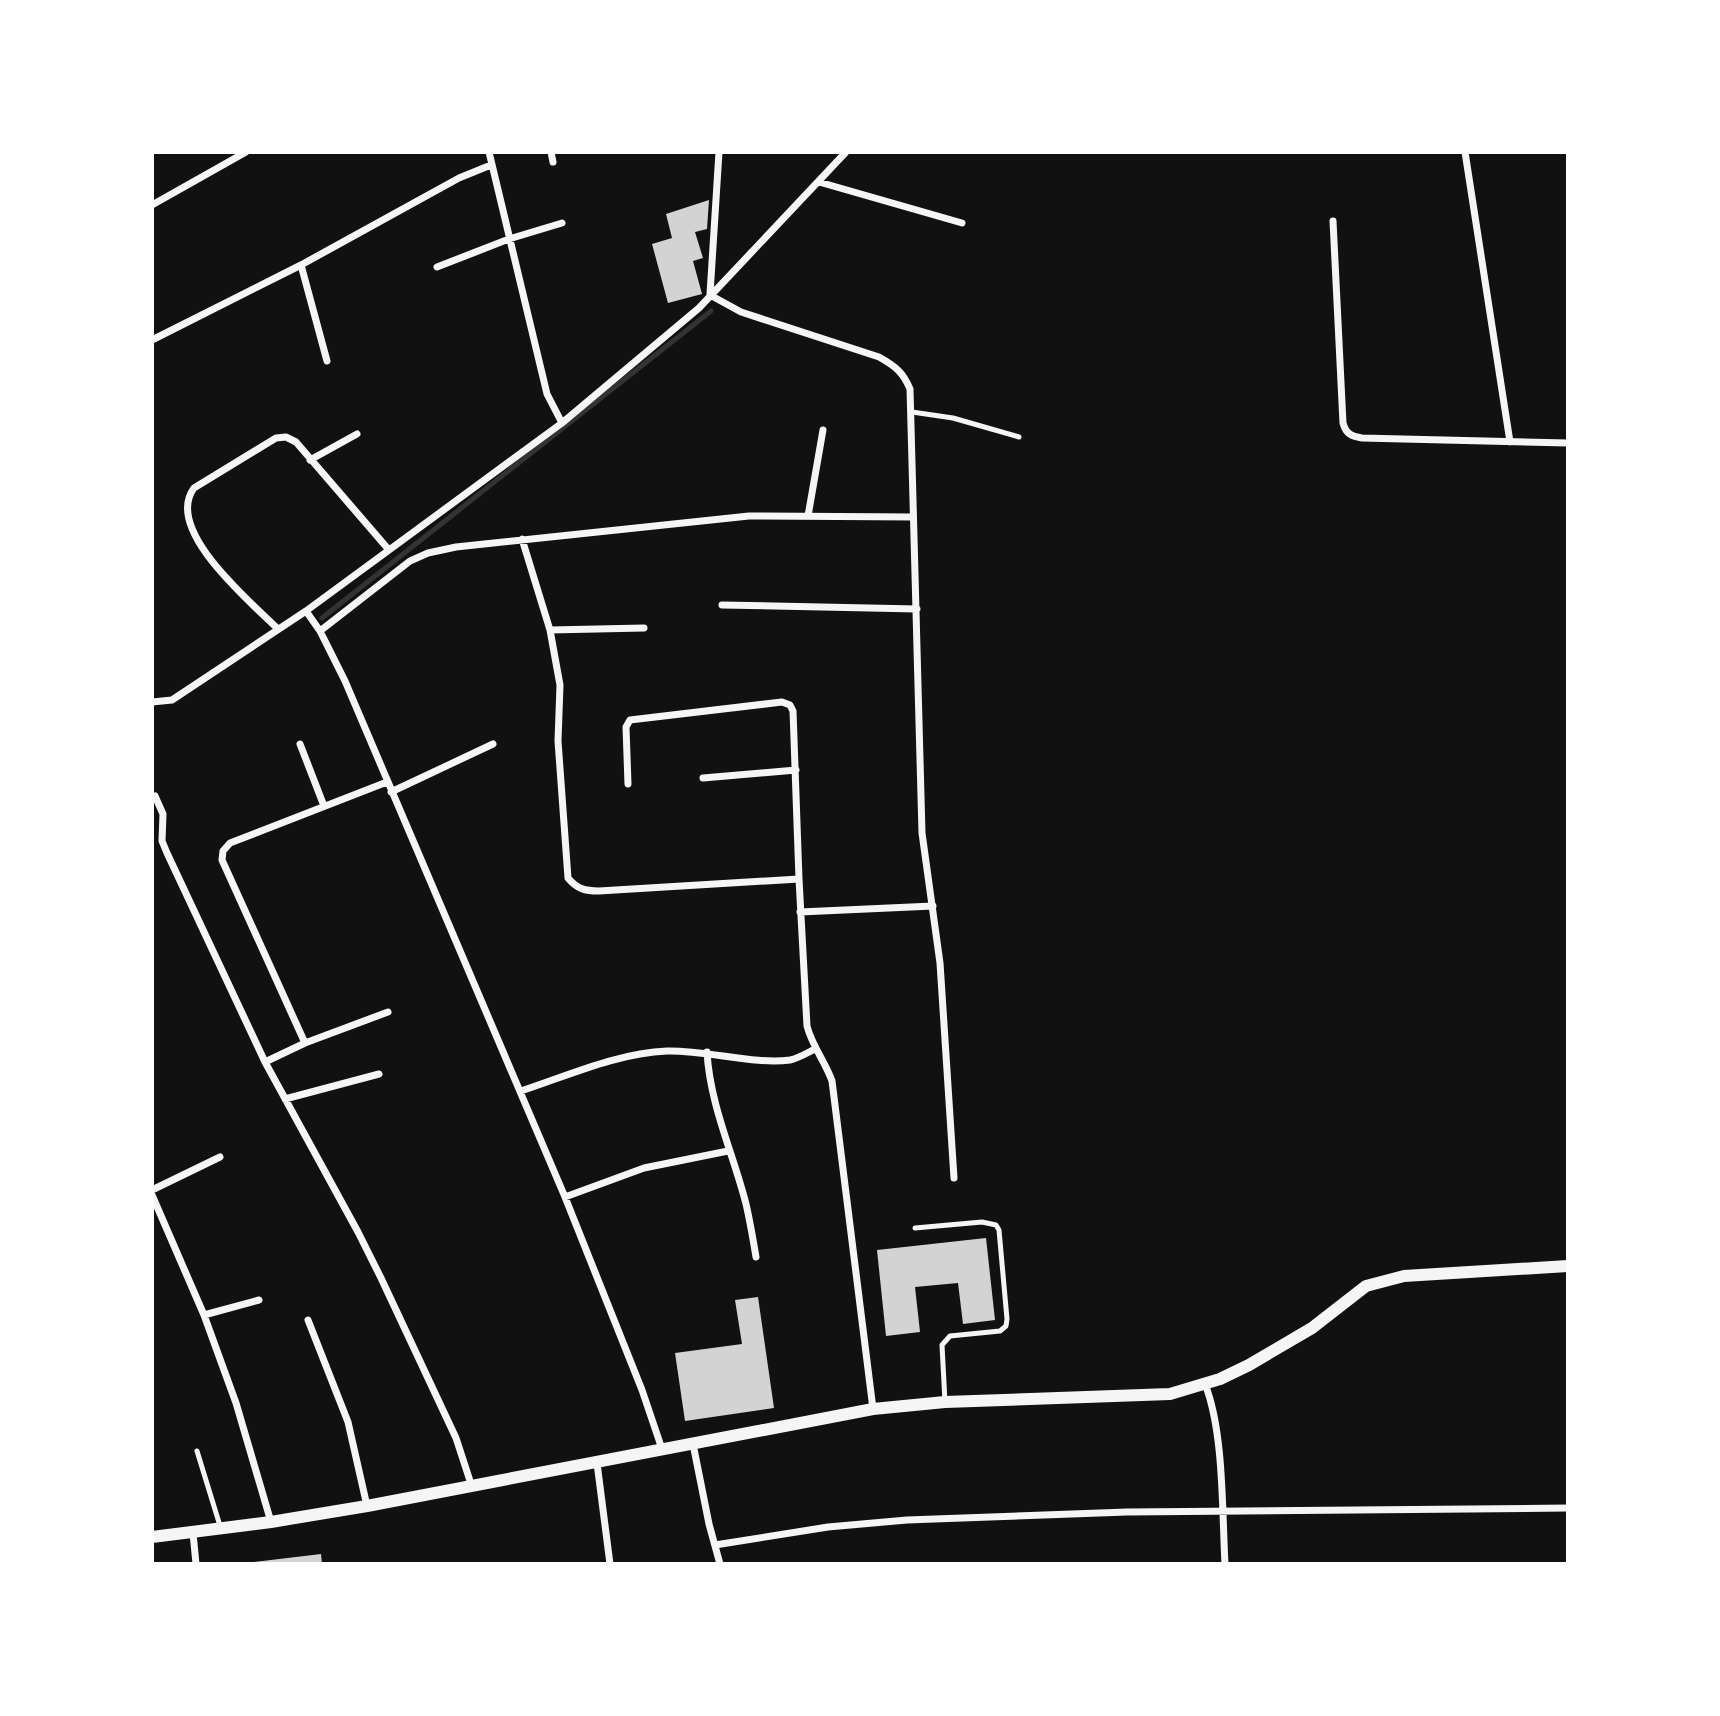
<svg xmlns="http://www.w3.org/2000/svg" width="1720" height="1716" viewBox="0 0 1720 1716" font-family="Roboto,sans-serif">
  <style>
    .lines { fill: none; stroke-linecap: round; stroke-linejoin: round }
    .stream { stroke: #333; stroke-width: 5 }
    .building { fill: #d3d3d3 }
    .service { stroke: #f5f5f5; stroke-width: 5 }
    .minor { stroke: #f5f5f5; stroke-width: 7 }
    .tertiary { stroke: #f5f5f5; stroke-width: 12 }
  </style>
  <rect width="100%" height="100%" fill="#111"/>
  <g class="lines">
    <path class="stream" d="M322 618 711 311"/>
  </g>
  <path class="building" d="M709 200 707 229 695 232 703 258 693 261 702 294 668 303 652 244 672 238 666 214Z
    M986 1238 995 1320 963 1324 958 1283 915 1287 920 1332 886 1336 877 1250Z
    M758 1297 774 1408 685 1421 675 1353 742 1344 735 1300Z
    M321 1554 322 1564H253V1562Z"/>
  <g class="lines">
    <path class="service" d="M912 412 953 418 1019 437
      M915 1228 982 1222 996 1225 999 1230 1007 1319 1006 1326 1000 1331 950 1336 942 1345 945 1402
      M197 1451 221 1529"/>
    <path class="minor" d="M489 152 547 394 562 423
      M551 152 553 162
      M1465 152 1510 442
      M819 182 962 223
      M152 205 246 152
      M1333 221 1343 423C1346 434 1351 436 1362 438L1568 443
      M301 265 327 361
      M437 267 509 239 562 223
      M710 294 719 152
      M710 295 741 312 879 357C895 366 903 372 910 389L922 833 940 963 954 1178
      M152 340 301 265 459 178 491 165
      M310 460 357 434
      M808 516 823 430
      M522 539 550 630 560 685 558 741 568 878C577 889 585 891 599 891L799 879
      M722 605 917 609
      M306 611 320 631 345 681 565 1197 642 1390 662 1449
      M278 629C252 603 163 530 194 488L276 438 286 437 296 442 389 550
      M550 630 644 628
      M320 631 410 561 428 553 456 547 749 516 913 517
      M152 702 172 700 306 611 562 423 699 308 846 152
      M300 744 324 806
      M703 778 796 770
      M628 784 626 727 630 720 782 702 790 705 793 711 799 879 807 1026C812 1046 825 1061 832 1081L873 1409
      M391 792 493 744
      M155 796 163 814 162 841 167 853 265 1062 358 1232 381 1278 456 1438 472 1487
      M800 912 933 906
      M305 1043 222 860 223 851 230 843 387 782
      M707 1052C710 1105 733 1153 746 1204 750 1221 753 1239 756 1257
      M265 1062 305 1043 388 1012
      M521 1091C567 1076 617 1053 667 1051 706 1050 755 1065 790 1060 799 1058 807 1053 815 1049
      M285 1099 379 1074
      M152 1190 220 1157
      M152 1195 204 1315 236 1403 271 1522
      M565 1197 644 1168 728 1151
      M204 1315 259 1300
      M308 1320 348 1422 367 1506
      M1205 1384C1224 1432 1222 1511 1225 1564
      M693 1444 709 1524 720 1564
      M597 1463 610 1564
      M193 1533 196 1564
      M715 1545 828 1527 907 1520 1127 1512 1568 1508"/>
    <path class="tertiary" d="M152 1537 271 1522 367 1506 873 1409 945 1402 1170 1394 1220 1379 1249 1365 1312 1328 1366 1286 1404 1276 1568 1266"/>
  </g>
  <rect width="1720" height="1716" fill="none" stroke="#ffffff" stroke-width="308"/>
</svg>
